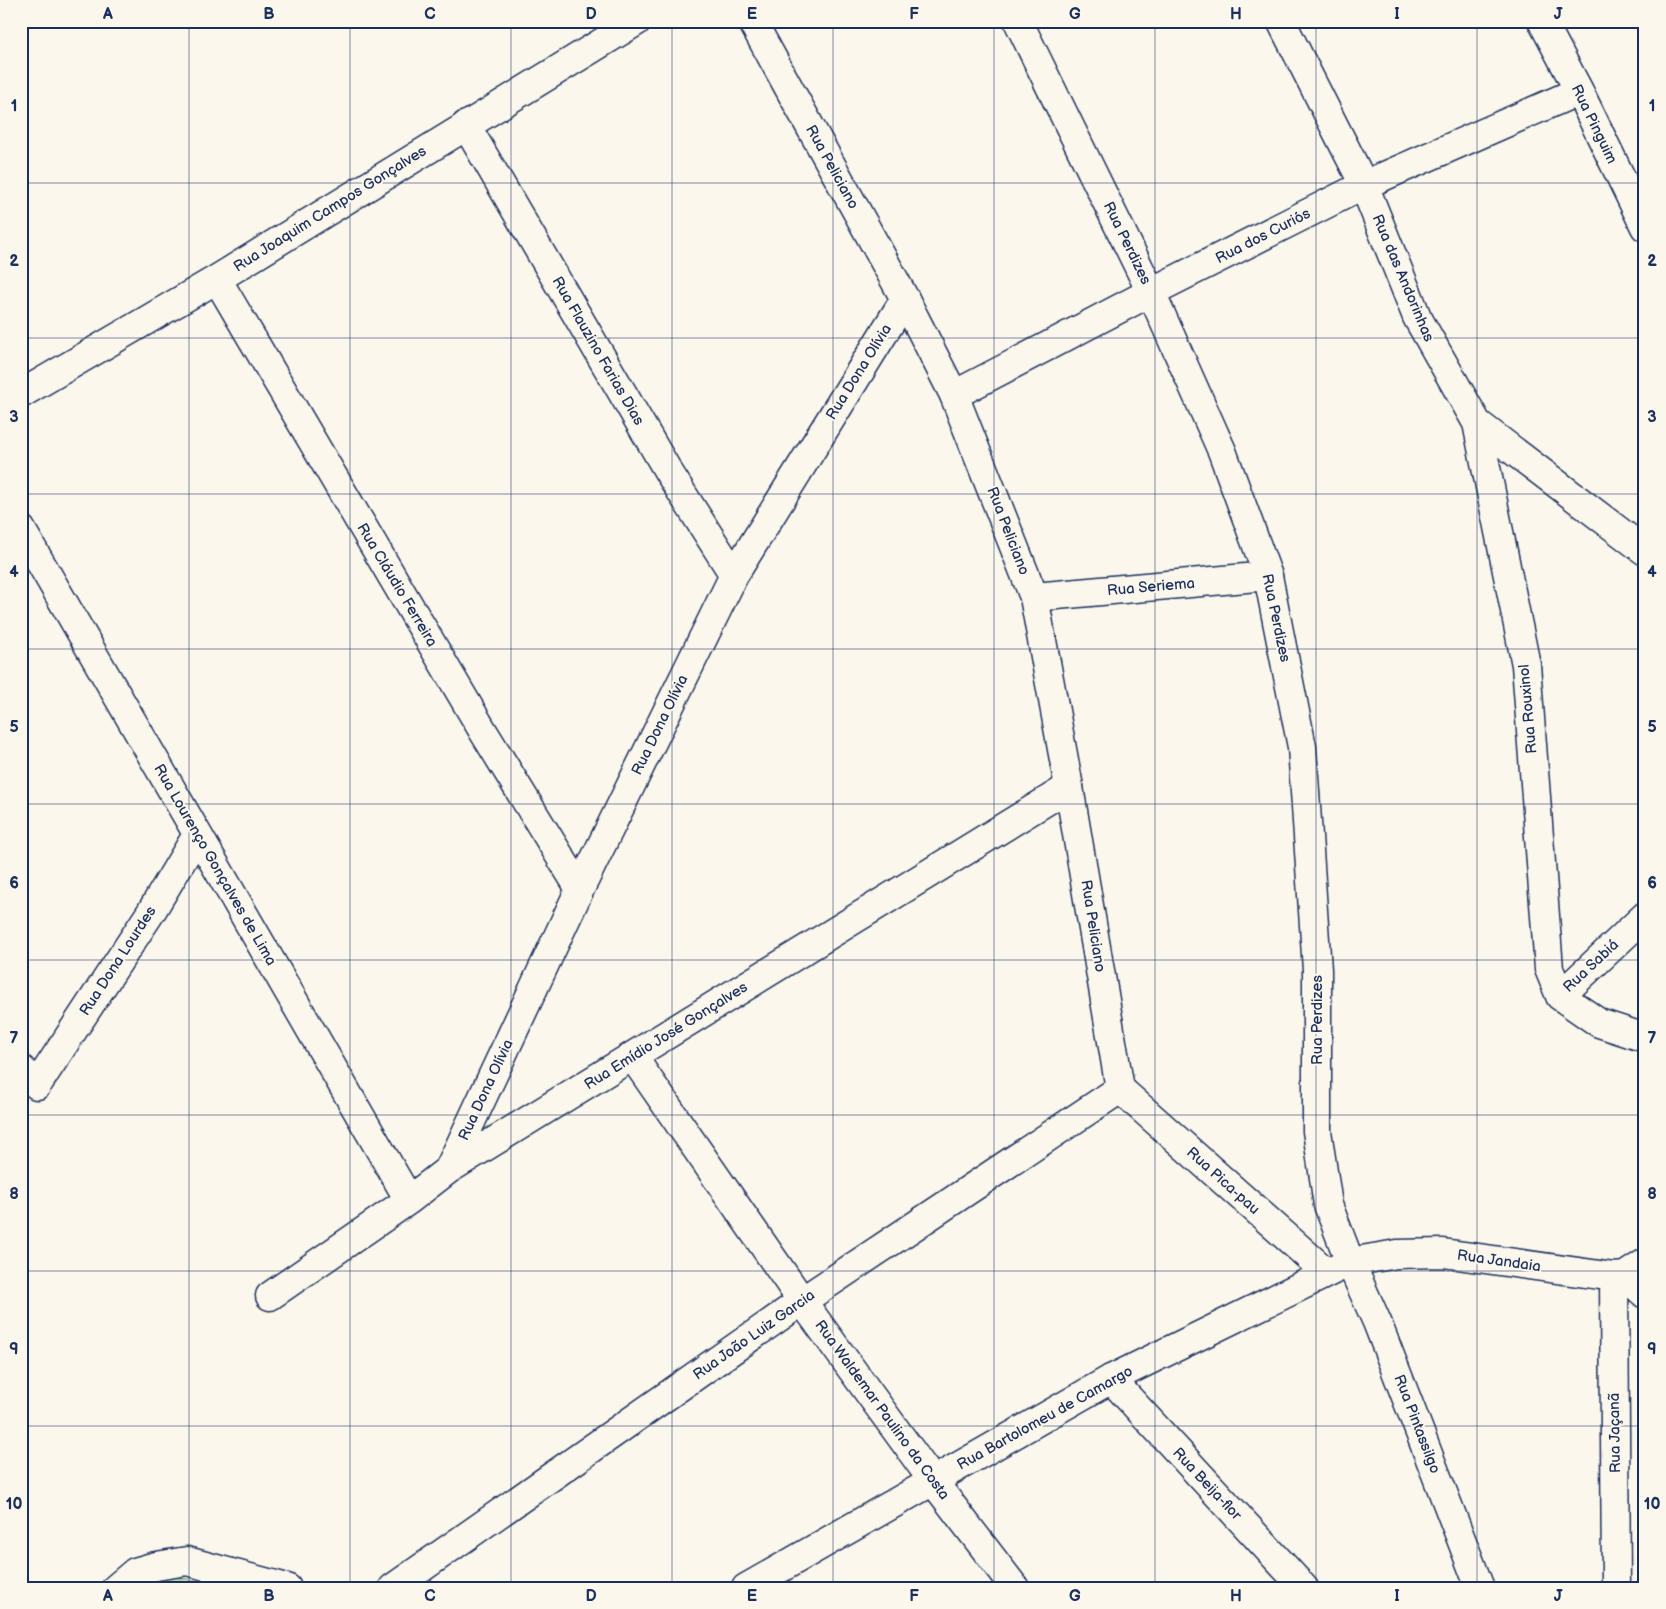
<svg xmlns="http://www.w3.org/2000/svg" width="1666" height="1609" viewBox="0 0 1666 1609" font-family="'Balsamiq Sans',sans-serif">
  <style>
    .forest { fill: url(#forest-crowns); stroke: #6c8c82 }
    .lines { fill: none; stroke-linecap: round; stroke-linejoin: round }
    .minor-casing { stroke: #1b2f5e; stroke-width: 31 }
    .tertiary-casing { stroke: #1b2f5e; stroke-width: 31 }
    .minor { stroke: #fbf7ec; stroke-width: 28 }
    .tertiary { stroke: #fbf7ec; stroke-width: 28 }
    .grid { fill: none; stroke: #1b2f5e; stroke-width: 1; stroke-opacity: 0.55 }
    .labels { text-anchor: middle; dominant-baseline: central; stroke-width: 4; stroke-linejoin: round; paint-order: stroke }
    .street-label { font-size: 15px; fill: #1b2f5e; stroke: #fbf7ec }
    .neatline { fill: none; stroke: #1b2f5e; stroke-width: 2 }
    .grid-label { font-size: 16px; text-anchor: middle; font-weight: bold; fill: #1b2f5e }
  </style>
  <defs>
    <pattern id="forest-crowns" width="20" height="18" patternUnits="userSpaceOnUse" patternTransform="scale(1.25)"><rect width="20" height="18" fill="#bdeaa7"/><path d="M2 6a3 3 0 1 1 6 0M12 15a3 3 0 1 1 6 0" fill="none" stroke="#a2c992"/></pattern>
  </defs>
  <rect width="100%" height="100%" fill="#fbf7ec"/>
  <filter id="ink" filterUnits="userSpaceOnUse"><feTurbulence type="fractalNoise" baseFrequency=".02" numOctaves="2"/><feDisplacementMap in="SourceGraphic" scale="10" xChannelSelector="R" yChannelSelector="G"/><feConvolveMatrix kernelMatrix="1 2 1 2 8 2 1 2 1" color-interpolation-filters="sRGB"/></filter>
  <g filter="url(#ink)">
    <path class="forest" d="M177 1576 217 1588H138L142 1580Z"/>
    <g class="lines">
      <defs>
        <path id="minor" d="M1281 21 1364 185 1417 317 1477 423 1645 551
          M1542 21 1579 91 1645 227
          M466 125 668 471 734 575
          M217 279 483 731 580 889
          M21 394 217 279 637 21
          M954 395 1151 292 1364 185 1579 91
          M1477 423 1526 665 1549 969 1560 996
          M21 529 409 1200
          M1034 597 1268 576
          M1560 996 1645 916
          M1560 996 1599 1023 1645 1038
          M633 1057 802 1301 933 1481 1015 1588
          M21 1069 37 1085 151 912 197 835
          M1120 1089 1326 1272
          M449 1169 580 889 734 575 905 299
          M1350 1262 1397 1254 1443 1253 1614 1277 1625 1276 1645 1263
          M1625 1276 1645 1294
          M1614 1277 1616 1588
          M270 1296 409 1200 449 1169 1069 787
          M1111 1379 1304 1588"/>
        <path id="tertiary" d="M1018 21 1151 292 1222 451 1268 576 1302 747 1317 970V1131L1328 1205 1350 1262 1377 1322 1480 1588
          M116 1588 135 1572 156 1566 187 1561 287 1588
          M393 1588 802 1301 1120 1089 1069 787 1034 597 954 395 905 299 752 21
          M746 1588 1111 1379 1350 1262"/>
      </defs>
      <use href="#minor" class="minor-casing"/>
      <use href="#tertiary" class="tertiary-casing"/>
      <use href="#minor" class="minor"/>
      <use href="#tertiary" class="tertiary"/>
    </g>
  </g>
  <path class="grid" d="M189 21V1588M350 21V1588M511 21V1588M672 21V1588M833 21V1588M994 21V1588M1155 21V1588M1316 21V1588M1477 21V1588M21 183H1645M21 338H1645M21 494H1645M21 649H1645M21 804H1645M21 960H1645M21 1115H1645M21 1271H1645M21 1426H1645"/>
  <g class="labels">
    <g class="street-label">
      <text transform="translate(1594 124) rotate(64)">Rua Pinguim</text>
      <text transform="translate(832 167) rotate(61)">Rua Peliciano</text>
      <text transform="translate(330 209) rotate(-32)">Rua Joaquim Campos Gonçalves</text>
      <text transform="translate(1263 236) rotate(-27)">Rua dos Curiós</text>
      <text transform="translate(1127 243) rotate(64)">Rua Perdizes</text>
      <text transform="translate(1403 278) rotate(67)">Rua das Andorinhas</text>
      <text transform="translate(598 351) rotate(60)">Rua Flauzino Farias Dias</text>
      <text transform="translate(859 372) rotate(-58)">Rua Dona Olívia</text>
      <text transform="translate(1008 531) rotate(69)">Rua Peliciano</text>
      <text transform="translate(397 585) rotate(59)">Rua Cláudio Ferreira</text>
      <text transform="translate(1151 587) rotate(-5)">Rua Seriema</text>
      <text transform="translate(1276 618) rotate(78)">Rua Perdizes</text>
      <text transform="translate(1528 709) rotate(-95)">Rua Rouxinol</text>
      <text transform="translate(660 725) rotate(-64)">Rua Dona Olívia</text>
      <text transform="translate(215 865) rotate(60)">Rua Lourenço Gonçalves de Lima</text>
      <text transform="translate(1093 926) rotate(81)">Rua Peliciano</text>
      <text transform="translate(118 961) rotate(-57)">Rua Dona Lourdes</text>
      <text transform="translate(1591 966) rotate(-43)">Rua Sabiá</text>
      <text transform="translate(1317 1020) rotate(-90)">Rua Perdizes</text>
      <text transform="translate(666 1036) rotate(-32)">Rua Emídio José Gonçalves</text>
      <text transform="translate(486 1090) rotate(-65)">Rua Dona Olívia</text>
      <text transform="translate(1223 1181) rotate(42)">Rua Pica-pau</text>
      <text transform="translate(1499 1261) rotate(8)">Rua Jandaia</text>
      <text transform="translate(754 1335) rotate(-35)">Rua João Luiz Garcia</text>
      <text transform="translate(882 1410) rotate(54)">Rua Waldemar Paulino da Costa</text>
      <text transform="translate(1045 1418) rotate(-29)">Rua Bartolomeu de Camargo</text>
      <text transform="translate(1417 1424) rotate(69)">Rua Pintassilgo</text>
      <text transform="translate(1615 1433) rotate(-91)">Rua Jaçanã</text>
      <text transform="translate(1207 1484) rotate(47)">Rua Beija-flor</text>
    </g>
  </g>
  <rect width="1666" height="1609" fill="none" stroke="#fbf7ec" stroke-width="55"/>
  <rect x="28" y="28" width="1610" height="1554" class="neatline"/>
  <g class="grid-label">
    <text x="108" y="19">A</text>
    <text x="269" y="19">B</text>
    <text x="430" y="19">C</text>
    <text x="591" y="19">D</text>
    <text x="752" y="19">E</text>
    <text x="914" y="19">F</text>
    <text x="1075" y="19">G</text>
    <text x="1236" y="19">H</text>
    <text x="1397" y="19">I</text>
    <text x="1558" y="19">J</text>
    <text x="14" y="111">1</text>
    <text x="1652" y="111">1</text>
    <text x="14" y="266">2</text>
    <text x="1652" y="266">2</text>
    <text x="14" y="422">3</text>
    <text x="1652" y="422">3</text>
    <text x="14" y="577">4</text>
    <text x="1652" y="577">4</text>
    <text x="14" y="732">5</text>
    <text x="1652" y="732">5</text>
    <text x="14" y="888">6</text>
    <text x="1652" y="888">6</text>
    <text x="14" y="1043">7</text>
    <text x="1652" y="1043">7</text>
    <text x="14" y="1199">8</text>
    <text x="1652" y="1199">8</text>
    <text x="14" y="1354">9</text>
    <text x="1652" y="1354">9</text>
    <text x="14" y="1509">10</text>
    <text x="1652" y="1509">10</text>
    <text x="108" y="1601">A</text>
    <text x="269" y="1601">B</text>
    <text x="430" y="1601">C</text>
    <text x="591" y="1601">D</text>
    <text x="752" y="1601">E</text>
    <text x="914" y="1601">F</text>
    <text x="1075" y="1601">G</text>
    <text x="1236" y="1601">H</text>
    <text x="1397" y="1601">I</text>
    <text x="1558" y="1601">J</text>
  </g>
</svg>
